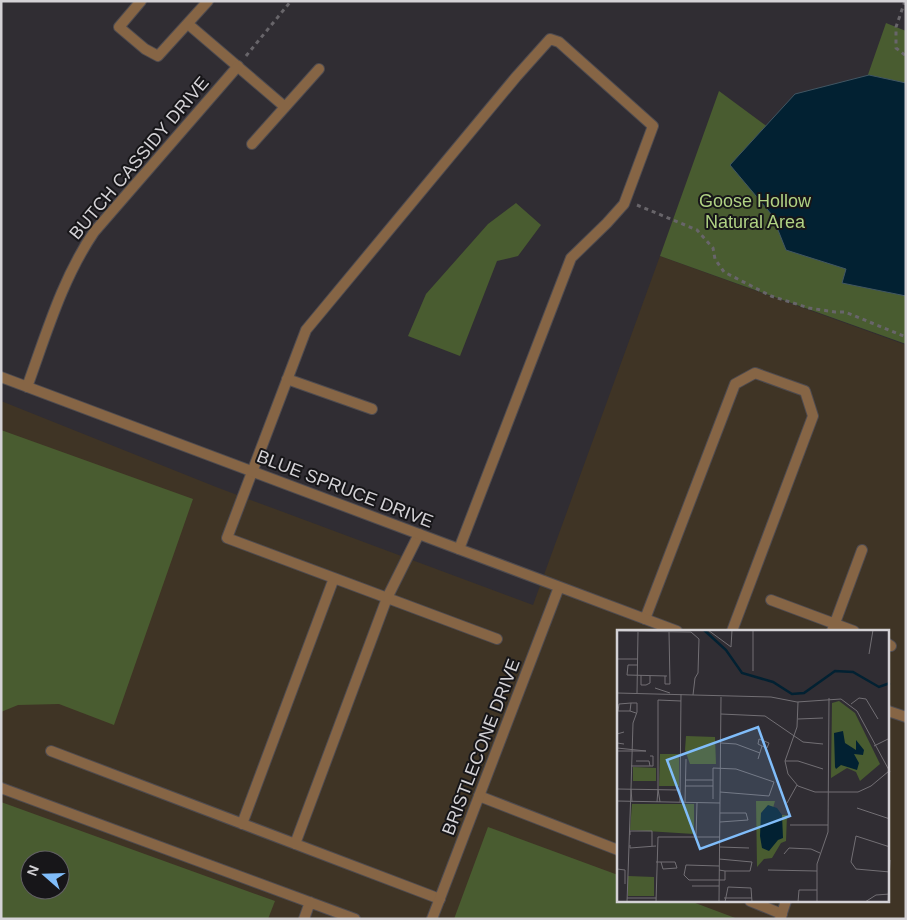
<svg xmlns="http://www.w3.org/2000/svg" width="907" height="920" viewBox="0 0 907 920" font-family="Helvetica,sans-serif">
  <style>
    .commercial { fill: #3f3425; fill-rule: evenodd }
    .green { fill: #495c30; fill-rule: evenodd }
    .water { fill: #022132; stroke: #415663 }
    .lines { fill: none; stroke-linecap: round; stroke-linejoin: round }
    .lane-casing { stroke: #4e4b50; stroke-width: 12 }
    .street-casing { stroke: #4e4b50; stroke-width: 12 }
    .path { stroke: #68656a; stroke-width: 3; stroke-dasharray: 4 4; stroke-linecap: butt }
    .lane { stroke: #866545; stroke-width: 10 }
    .street { stroke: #866545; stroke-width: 10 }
    .labels { text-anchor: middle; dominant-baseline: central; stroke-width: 4; stroke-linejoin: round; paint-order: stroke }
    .street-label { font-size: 18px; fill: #d4d2d6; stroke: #171619 }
    .park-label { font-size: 18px; fill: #b0d284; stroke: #171619 }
    .inset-river { fill: none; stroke: #022132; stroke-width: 2.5 }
    .inset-road { fill: none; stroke: #726f74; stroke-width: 1 }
    .view { fill: #80bdfa; fill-opacity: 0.15; stroke: #80bdfa; stroke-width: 2.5 }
    .inset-edge { fill: none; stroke: #d4d2d6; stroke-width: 2.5 }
  </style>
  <rect width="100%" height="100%" fill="#302d33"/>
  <path class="commercial" d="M660 256 906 345V919H1V778L3 773 1 771V401L216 487 533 605ZM618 631H888V901H618ZM30 860H60V890H30Z"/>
  <path class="green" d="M886 23 906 31V344L660 256 719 91 833 175Z
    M516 203 541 225 518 256 497 261 460 356 408 336 426 294 488 224Z
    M1 430 193 499 114 725 59 704 18 705 1 712Z
    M1 802 275 901 268 919H1ZM30 860H60V890H30Z
    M488 827 618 875V901H690L738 919H454Z"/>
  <path class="water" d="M869 75 906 83V296L842 283 846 269 786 250 772 215 730 165 795 94Z"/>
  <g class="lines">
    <defs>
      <path id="lane" d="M141 1 119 27 145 49 158 56 208 1
        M188 24 285 107
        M252 144 319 69
        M287 379 372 409
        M459 549 571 258 607 223 624 204 653 126 559 42 550 39 516 77 306 330 227 538 497 639
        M771 600 854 631
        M645 619 735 384 755 373 805 391 813 416 732 631
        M832 631 862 550
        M888 644 891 646
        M51 751 440 899
        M1 788 355 919
        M479 796 618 850
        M242 824 334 578
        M295 844 387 598 419 534
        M750 901 782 914
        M304 919 310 902"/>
      <path id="street" d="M1 377 677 631
        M27 387C46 335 62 279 94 232L238 66
        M888 711 906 717
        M432 919 559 587
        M780 919 786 901"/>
    </defs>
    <use href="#lane" class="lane-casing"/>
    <use href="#street" class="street-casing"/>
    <path class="path" d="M905 1 896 27V48L906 56
      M246 56 291 1
      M637 205 697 230 713 248 715 259 724 272 771 296 809 308 835 312H845L906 337"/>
    <use href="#lane" class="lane"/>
    <use href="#street" class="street"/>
  </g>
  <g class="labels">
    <g class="street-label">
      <text transform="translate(139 158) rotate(-50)">BUTCH CASSIDY DRIVE</text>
      <text transform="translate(345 489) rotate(21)">BLUE SPRUCE DRIVE</text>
      <text transform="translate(481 747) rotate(-69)">BRISTLECONE DRIVE</text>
    </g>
    <g class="park-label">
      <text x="755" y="201">Goose Hollow<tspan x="755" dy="21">Natural Area</tspan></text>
    </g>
  </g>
  <g transform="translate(617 630)">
    <rect width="272" height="272" fill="#302d33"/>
    <path d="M222 71 238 83 263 134 243 151 239 142 230 138 214 148 215 73ZM69 106 98 107 99 134H73L68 120ZM43 124H62V156H42ZM16 137 39 138V151H16ZM139 171H158L154 185H170L169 211 164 213 155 228 147 229 140 237ZM15 174H77V204L13 200ZM11 246 37 247V266H11Z" fill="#495c30"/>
    <path d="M226 101 228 113 239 120V110L247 120 246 125 237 124 242 133 240 140 224 135 219 139 218 137 217 103ZM151 175 160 178 165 185 166 208 161 210 152 221 145 218 143 206 144 183Z" fill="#022132"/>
    <path class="inset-river" d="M87 0 109 20 125 43 156 52 175 64 187 63 218 41 236 42 262 57 273 53"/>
    <path class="inset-road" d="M91 0 114 17 115 0M0 1 74 2 82 9 81 43 78 48 76 65M252 24 256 0M0 29H21M21 35H11L10 45 50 46M136 41V0M24 45V55H29L33 53V46M48 46V54H53L52 2M38 58 53 63M0 63 154 67 180 72 224 69 240 81 273 142M20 63 21 2M181 72 180 97 168 131 171 144 181 156 198 162H241L254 156 272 141M234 74 242 68 249 69 261 89M13 81H1L2 74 14 73M104 84 148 86 186 112 206 114M181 89 206 88M104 113 119 114 143 123M7 114 0 113V104L7 102M257 116 273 108M0 118 29 121H0M141 129 145 116 141 114 142 109 152 113 150 118 145 116M19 131H32L33 136M168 131H181L206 139M14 136H36V126H33M68 150H96M68 156H96M0 159 63 160M14 159 16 93 20 82V73H14L13 81 19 83M41 159V70L64 71M96 169V138L119 139 157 152 152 166 103 162M0 171 103 173M40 172 41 159 43 172M63 172 64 64M68 172 69 129M170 173 180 155M240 178 273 189M103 192 131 190 129 183H103M173 195H211M13 205V201H35V216M79 207 80 173M13 215V218L39 216M103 217 132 218M273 217 239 206 234 232 239 239 273 242M167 224 172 218 194 219 203 223M102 229 135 232 133 241H108M39 232H58L60 238 46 239 44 232M0 239 8 240V254M102 240 108 241V250H72L67 245 69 235 102 236M151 240 200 241M75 256H102M10 268H39M107 268H135M10 272 14 159 15 172M39 272 41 207H103M102 272 104 67M108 272 111 257 134 258 135 272M181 272 182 260H200M200 272V234L211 202 212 68M248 272 259 265 273 264M271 272 273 230"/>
    <path class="view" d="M141 97 173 186 83 219 50 130Z"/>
    <rect width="272" height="272" class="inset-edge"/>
  </g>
  <rect width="907" height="920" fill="none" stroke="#d4d2d6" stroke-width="5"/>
  <g transform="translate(45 875) rotate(290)"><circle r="24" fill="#171619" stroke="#636165"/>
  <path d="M0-4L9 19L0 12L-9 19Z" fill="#80bdfa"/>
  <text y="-8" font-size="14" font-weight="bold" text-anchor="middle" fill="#d4d2d6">N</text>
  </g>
</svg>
